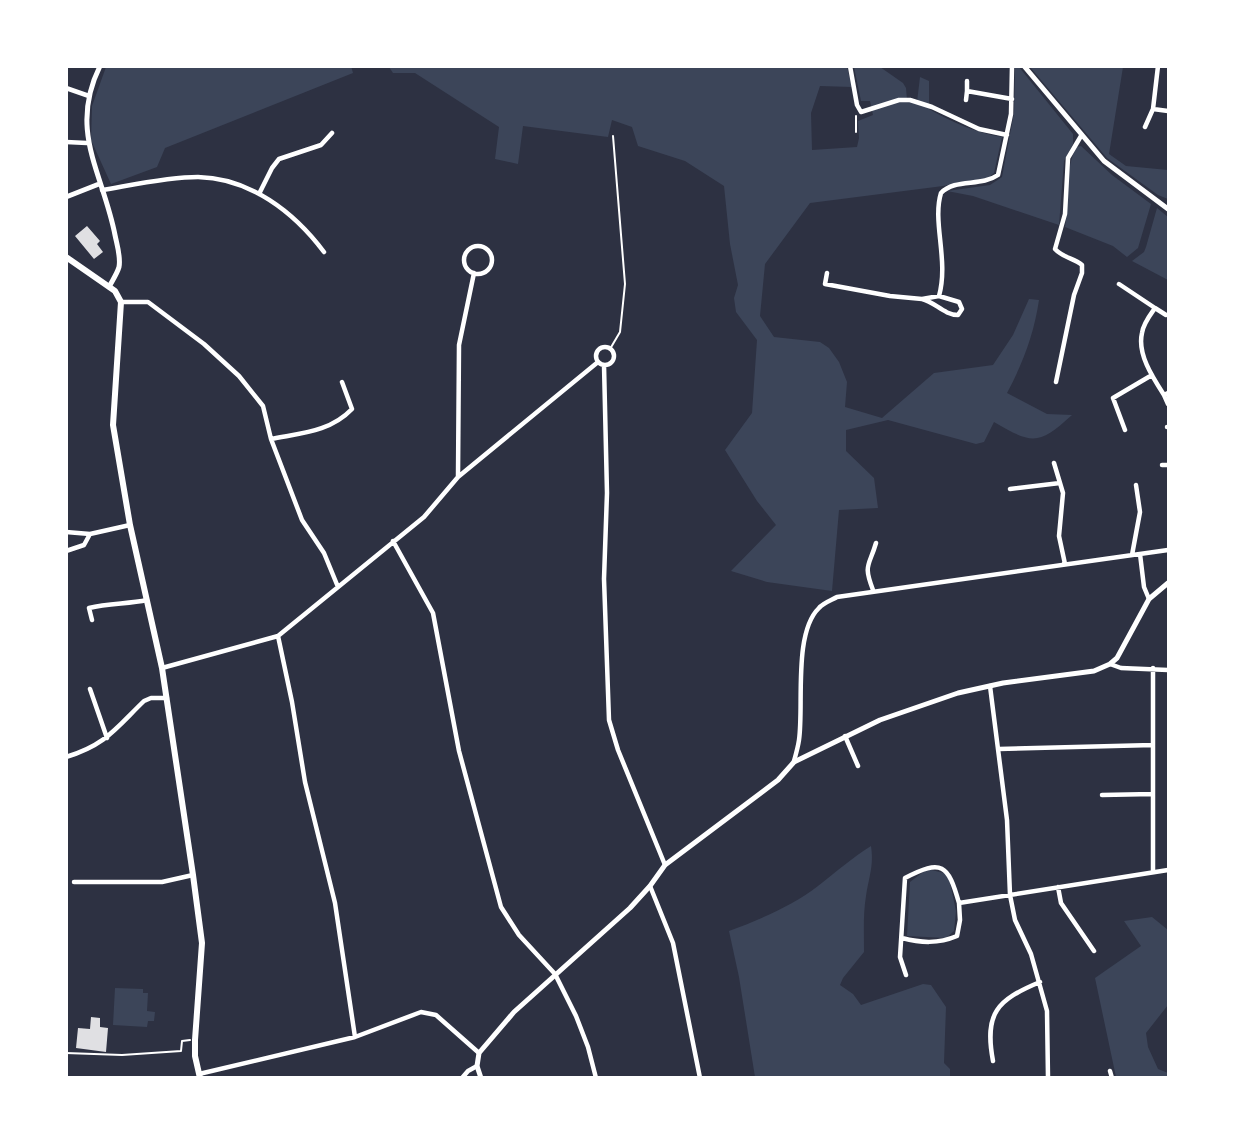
<svg xmlns="http://www.w3.org/2000/svg" width="1235" height="1144" viewBox="0 0 1235 1144" font-family="'Titillium Web',sans-serif">
  <style>
    .green { fill: #3c4559 }
    .building { fill: #e0e0e3 }
    .lines { fill: none; stroke-linecap: round; stroke-linejoin: round }
    .path { stroke: #fff; stroke-width: 2 }
    .service { stroke: #fff; stroke-width: 2 }
    .minor { stroke: #fff; stroke-width: 4.5 }
    .tertiary { stroke: #fff; stroke-width: 5 }
    .secondary { stroke: #fff; stroke-width: 6 }
  </style>
  <rect width="100%" height="100%" fill="#2d3142"/>
  <path class="green" d="M351 66 353 73 165 148 157 167 111 184 91 140 92 106 106 67Z
    M389 67H847L852 87 820 86 811 113 812 150 857 147 859 138 858 121 873 115 870 101H861L854 67H880L903 83 906 88 907 100 917 102 920 77 929 81V109C951 122 977 133 1002 137L994 173 988 178 943 186 810 203 765 264 760 316 774 337 820 342 829 348 839 362 847 382 845 407 882 418 934 373 993 365 1013 335 1029 299 1039 300C1034 334 1023 363 1007 393L1047 414 1072 415C1039 445 1033 445 994 422L984 442 976 444 888 420 846 430V451L874 478 878 508 839 510 832 591 767 582 731 571 776 525 757 501 725 450 752 413 757 340 736 312 734 298 738 285 730 244 724 186 685 161 638 146 632 127 612 120 608 137 523 126 518 164 495 159 499 127 415 73H393Z
    M1015 67H1019L1073 134V144L1064 161 1059 225 973 196 947 191 990 185 1002 177 1014 113Z
    M1030 67H1123L1109 154 1126 166 1168 170V199L1158 195 1107 158Z
    M1081 146 1112 175 1151 204 1138 248 1127 257 1113 246 1065 227C1070 203 1064 166 1077 147Z
    M1157 208 1168 217V280L1132 261 1144 252 1146 247Z
    M871 846C874 866 869 876 866 896 863 914 864 933 864 952L843 978 840 985 853 994 861 1005 923 984 931 985 946 1007 944 1063 950 1069V1077H755L739 977 729 931C759 920 792 906 818 886 836 872 852 858 871 846Z
    M927 869 944 873 949 878 956 911 954 931 946 938 907 936 910 882Z
    M1152 917 1168 930V1005L1146 1033 1148 1047 1158 1069 1168 1073V1077H1116L1095 978 1141 946 1124 921Z
    M115 988 143 989V993H148L147 1011 155 1012 154 1021H148L147 1027 113 1025Z"/>
  <path class="building" d="M87 226 100 241 97 244 103 252 94 259 75 236Z
    M91 1017 100 1018V1027L108 1028 106 1052 76 1048 78 1028 90 1029Z"/>
  <g class="lines">
    <path class="path" d="M856 132V116
      M66 1053 122 1055 181 1051 182 1041 190 1040"/>
    <path class="service" d="M610 349 620 332 625 284 613 136"/>
    <path class="minor" d="M850 66 857 105 861 112 899 100H910L932 107 979 129 1007 135
      M1158 66 1153 109 1168 111
      M967 81V91
      M66 88 89 96
      M966 100 967 91 1012 99
      M1145 127 1153 109
      M66 142 87 143
      M102 190C132 185 168 177 198 177 250 178 294 212 324 252
      M259 194 272 168 279 159 321 145 332 133
      M464 260a14 14 0 1 1 28 0a14 14 0 1 1-28 0Z
      M827 273 825 284 890 296 922 299 939 296 959 302 962 309 958 315C944 315 935 302 922 299
      M1119 284 1155 308C1150 315 1143 324 1142 333 1137 354 1153 378 1164 395L1168 393
      M939 296C949 260 932 222 941 193 955 178 981 187 998 175L1011 114 1012 66
      M121 302H148L204 344 239 376 263 406 271 439 302 520 324 553 338 587
      M1155 308 1166 315
      M596 356a9 9 0 1 1 18 0a9 9 0 1 1-18 0Z
      M604 365 607 493 604 579 609 720 618 750 665 865
      M1056 382 1074 295 1082 273V265C1074 258 1063 258 1055 249L1065 214 1068 158 1081 136
      M1164 395 1168 404
      M1167 427H1168
      M1125 430 1113 398 1152 375
      M271 439C301 433 330 432 352 409L342 382
      M1054 463 1063 493 1059 536 1065 564
      M1162 465H1168
      M458 476 459 345 474 273
      M1010 489 1060 483
      M66 532 90 534 84 545 66 551
      M90 534 130 525
      M393 541 433 613 459 751 501 907 519 935 555 974 576 1016 588 1047 596 1078
      M1140 554 1144 587 1149 599
      M1132 555 1140 512 1136 485
      M873 590C863 564 869 567 876 543
      M92 620 89 608C109 603 128 604 147 600
      M278 636 292 702 305 782 335 903 355 1037
      M1110 664 1121 668 1168 670
      M162 668 278 636 424 517 458 477 598 362
      M1153 668V872
      M990 686 1007 820 1010 895 1015 920 1031 954 1047 1011 1048 1078
      M90 689 107 738
      M845 736 858 766
      M999 749 1153 745
      M66 757C106 745 116 728 144 701L151 698H167
      M794 761C796 754 798 747 799 740 804 706 793 633 819 608 823 603 832 600 837 597L1168 550
      M1102 795 1153 794
      M74 882H162L193 875
      M650 886 673 943 700 1078
      M1058 887 1061 903 1094 951
      M902 938C921 943 938 944 957 936L960 920 959 903
      M906 975 900 957 905 878C942 859 948 864 959 903L1168 870
      M993 1061C984 1013 997 1000 1040 982
      M1110 1071 1112 1078
      M199 1074 355 1037 421 1012 436 1015 479 1053
      M462 1078 468 1071 477 1066"/>
    <path class="tertiary" d="M100 66C68 131 103 173 115 235 117 245 121 257 119 267 117 274 112 281 109 287
      M1024 66 1104 161 1168 209
      M66 197 99 184
      M481 1078 477 1066 479 1053 514 1012 630 908 650 886 665 865 778 780 794 762 880 720 958 693 1003 683 1094 671 1110 664 1117 658 1149 599 1168 583"/>
    <path class="secondary" d="M66 257 115 291 121 302 113 425 130 525 162 668 193 875 202 943 195 1040V1056L200 1078"/>
  </g>
  <rect width="1235" height="1144" fill="none" stroke="#ffffff" stroke-width="136"/>
</svg>
